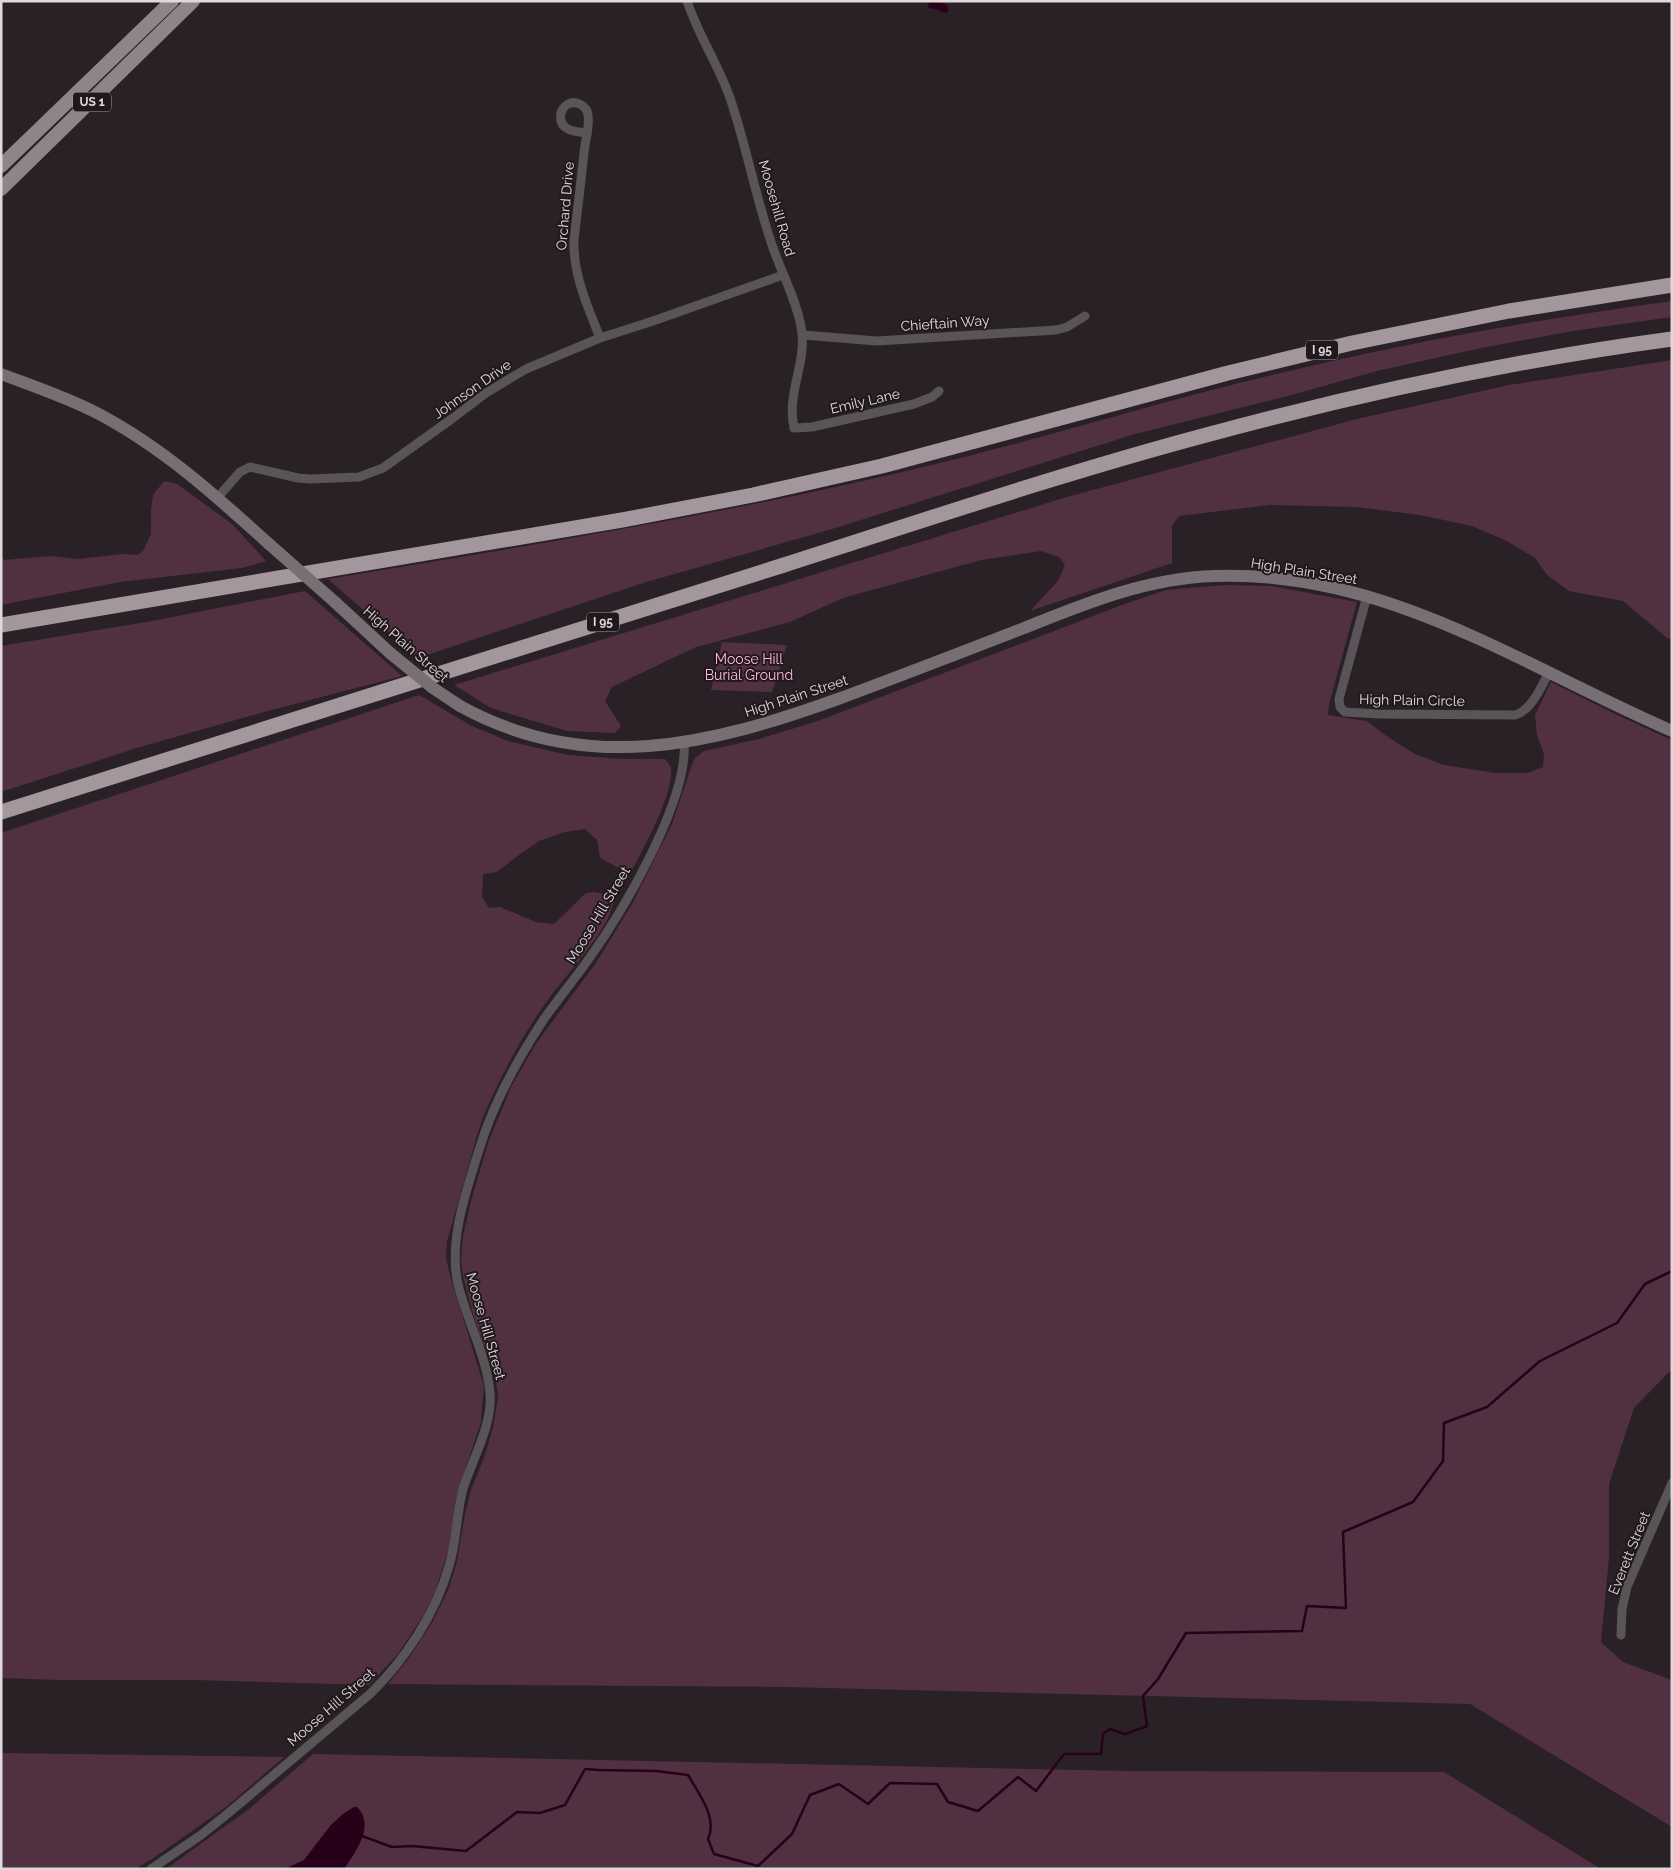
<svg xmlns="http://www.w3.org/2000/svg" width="1673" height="1870" viewBox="0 0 1673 1870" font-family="Raleway,sans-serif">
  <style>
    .green { fill: #513041 }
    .water { fill: #290019 }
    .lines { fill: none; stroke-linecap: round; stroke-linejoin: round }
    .stream { stroke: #290019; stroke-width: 2.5 }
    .street { stroke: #595457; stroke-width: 9 }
    .secondary { stroke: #776f73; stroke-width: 12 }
    .primary { stroke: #8e8489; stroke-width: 14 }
    .highway { stroke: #a3979d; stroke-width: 15 }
    .secondary-bridge { stroke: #776f73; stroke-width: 12 }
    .labels { text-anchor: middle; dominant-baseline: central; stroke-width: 4; stroke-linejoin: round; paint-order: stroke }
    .shield { fill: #21181c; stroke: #a79fa2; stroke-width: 1 }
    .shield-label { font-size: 12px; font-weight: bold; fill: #e0d9dc }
    .street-label { font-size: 14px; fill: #e0d9dc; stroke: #21181c }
    .park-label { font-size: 14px; fill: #ffb9dc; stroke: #21181c }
  </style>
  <rect width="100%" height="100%" fill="#2a2126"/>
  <path class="green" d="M1672 301V317L1573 331 1481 348 1377 371 1288 396 1135 434 832 529 643 583 418 658 328 579C523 547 719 515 911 470 1037 441 1160 401 1285 372 1413 341 1542 319 1672 301Z
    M1672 360V640L1667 638 1623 601 1569 591 1547 575 1535 558 1505 540 1472 526 1420 515 1357 507 1270 505 1179 516 1172 526V563L1030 611 1058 581 1065 565 1059 557 1041 551 981 560 843 598 790 622 696 647 612 687 605 701 621 726 615 733 567 731 491 708 454 685 1067 497 1357 419 1509 385Z
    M164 481 177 484 232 524 266 561 242 568 120 582 1 605V554L4 560 50 556 78 559 123 554 137 555 143 551 151 534V509L153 495Z
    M1225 585 1271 586 1357 602 1329 704 1328 715 1367 721 1385 735 1415 754 1444 765 1495 773H1528L1543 767 1544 754 1537 735 1535 715 1551 682 1615 714 1672 740V1371L1669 1372 1634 1408 1609 1484V1557L1601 1642 1623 1662 1672 1680V1827L1470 1704 786 1687 388 1684 409 1658 433 1621 449 1588 457 1561 465 1514 471 1490 485 1455 493 1427 498 1397 496 1381 473 1314 463 1276 461 1260 463 1236 471 1201 489 1140 512 1085 537 1042 596 963 632 904 672 824 694 759 704 751 759 739 815 722 1122 605 1166 590Z
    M305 591 402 676 264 712 140 747 1 792V646L152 621Z
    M722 642 787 645 772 692 711 690Z
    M419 695 472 726 508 741 568 755 622 759H665C668 763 670 765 671 769 674 794 642 851 630 874L600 858 597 840 585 829 565 832 539 841 516 857 497 872 483 874 482 897 489 908 500 907 536 922 554 924 586 893 595 892 608 895 613 903C611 927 566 975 550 997 523 1034 499 1078 482 1120 477 1133 474 1147 470 1161 462 1187 455 1214 447 1241L446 1257 449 1272 484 1386 481 1422 456 1498 449 1548 435 1592 423 1616 398 1654 369 1685 195 1680H62L1 1678V833Z
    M1 1753 284 1757 226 1807 155 1857 135 1869H1Z
    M313 1754 1128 1771 1444 1772 1601 1869H344L359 1845V1809L354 1807 349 1810 331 1825 304 1860 285 1869H166L249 1809Z"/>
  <path class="water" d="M929 1H937L947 5 949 11 945 13 936 9 928 8Z
    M354 1807H357C376 1826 355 1852 344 1869H285L304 1860 331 1825 343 1814Z"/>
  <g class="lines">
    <path class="stream" d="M362 1836 392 1847 412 1846 466 1851 517 1812 540 1813 565 1805 585 1769 599 1770 656 1771 688 1775C699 1794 718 1818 708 1839L714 1854 758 1866 792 1834 810 1795 839 1784 868 1804 890 1783 937 1784 948 1802 978 1811 1018 1777 1036 1791 1064 1754H1101L1103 1734 1110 1729 1125 1734 1147 1726 1143 1696 1158 1679 1186 1633 1302 1631 1307 1606 1346 1608 1343 1532 1413 1502 1443 1461 1444 1423 1487 1407 1540 1361 1617 1323 1645 1284 1672 1271"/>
    <path class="street" d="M687 1C698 34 717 63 729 95 746 144 755 195 772 245 781 272 796 298 801 327 808 362 786 392 794 428L812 427 914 404 932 397 939 391
      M586 133C581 132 573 132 568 129 558 124 558 110 568 104 576 100 587 106 588 115 590 127 585 141 584 153 581 182 577 212 574 241 573 275 588 307 600 338
      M803 335 877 341 1056 330 1067 327 1085 316
      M218 497 240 472 250 467 298 478 310 479 359 477 383 468 453 418 486 393 526 369 600 338 653 321 783 275
      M1367 596 1339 699 1340 707 1345 712 1378 714 1515 715C1532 710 1541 687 1549 672
      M1621 1635 1622 1609 1627 1587 1672 1483
      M151 1869 201 1835 226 1815 370 1694C405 1660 436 1613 449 1566 457 1541 456 1514 463 1489 472 1460 493 1424 490 1393 487 1357 468 1323 459 1288 447 1244 466 1192 479 1150 493 1103 517 1060 544 1019 558 999 574 980 588 960 622 913 689 800 684 742"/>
    <path class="secondary" d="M1 374C33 386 66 397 97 413 162 447 215 495 269 544
      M336 603 390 653
      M460 706C587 776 710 745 838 699 900 676 962 652 1024 628 1086 603 1147 578 1215 576 1386 570 1522 666 1672 731"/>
    <path class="primary" d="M1 166 172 1
      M1 189 193 1"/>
    <path class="highway" d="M1 625 622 520 753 495 882 466 1228 373 1352 343 1509 311 1672 285
      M1 812C262 730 523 647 784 565 925 520 1067 472 1210 434 1362 393 1516 360 1672 339"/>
    <path class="secondary-bridge" d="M269 544 336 603
      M390 653 433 688 460 706"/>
  </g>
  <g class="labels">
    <g class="shield">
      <rect x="73" y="92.5" width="38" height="19" rx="4"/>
      <rect x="1306" y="340.5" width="32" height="19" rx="4"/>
      <rect x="587" y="612.5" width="32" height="19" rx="4"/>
    </g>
    <g class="shield-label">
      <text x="92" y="102">US 1</text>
      <text x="1322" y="350">I 95</text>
      <text x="603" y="622">I 95</text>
    </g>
    <g class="street-label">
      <text transform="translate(565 206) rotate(-85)">Orchard Drive</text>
      <text transform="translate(777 208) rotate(74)">Moosehill Road</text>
      <text transform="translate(945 323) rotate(-4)">Chieftain Way</text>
      <text transform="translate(472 389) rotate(-35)">Johnson Drive</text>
      <text transform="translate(865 401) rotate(-13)">Emily Lane</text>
      <text transform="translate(1304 571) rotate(9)">High Plain Street</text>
      <text transform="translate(406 644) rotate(41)">High Plain Street</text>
      <text transform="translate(796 696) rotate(-18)">High Plain Street</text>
      <text transform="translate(1412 700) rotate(1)">High Plain Circle</text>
      <text transform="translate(598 915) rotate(-59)">Moose Hill Street</text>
      <text transform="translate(486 1326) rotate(74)">Moose Hill Street</text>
      <text transform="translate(1629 1553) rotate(-68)">Everett Street</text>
      <text transform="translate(331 1707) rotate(-41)">Moose Hill Street</text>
    </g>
    <g class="park-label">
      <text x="749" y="659">Moose Hill<tspan x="749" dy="16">Burial Ground</tspan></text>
    </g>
  </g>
  <rect width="1673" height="1870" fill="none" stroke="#e0d9dc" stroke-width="5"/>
</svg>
